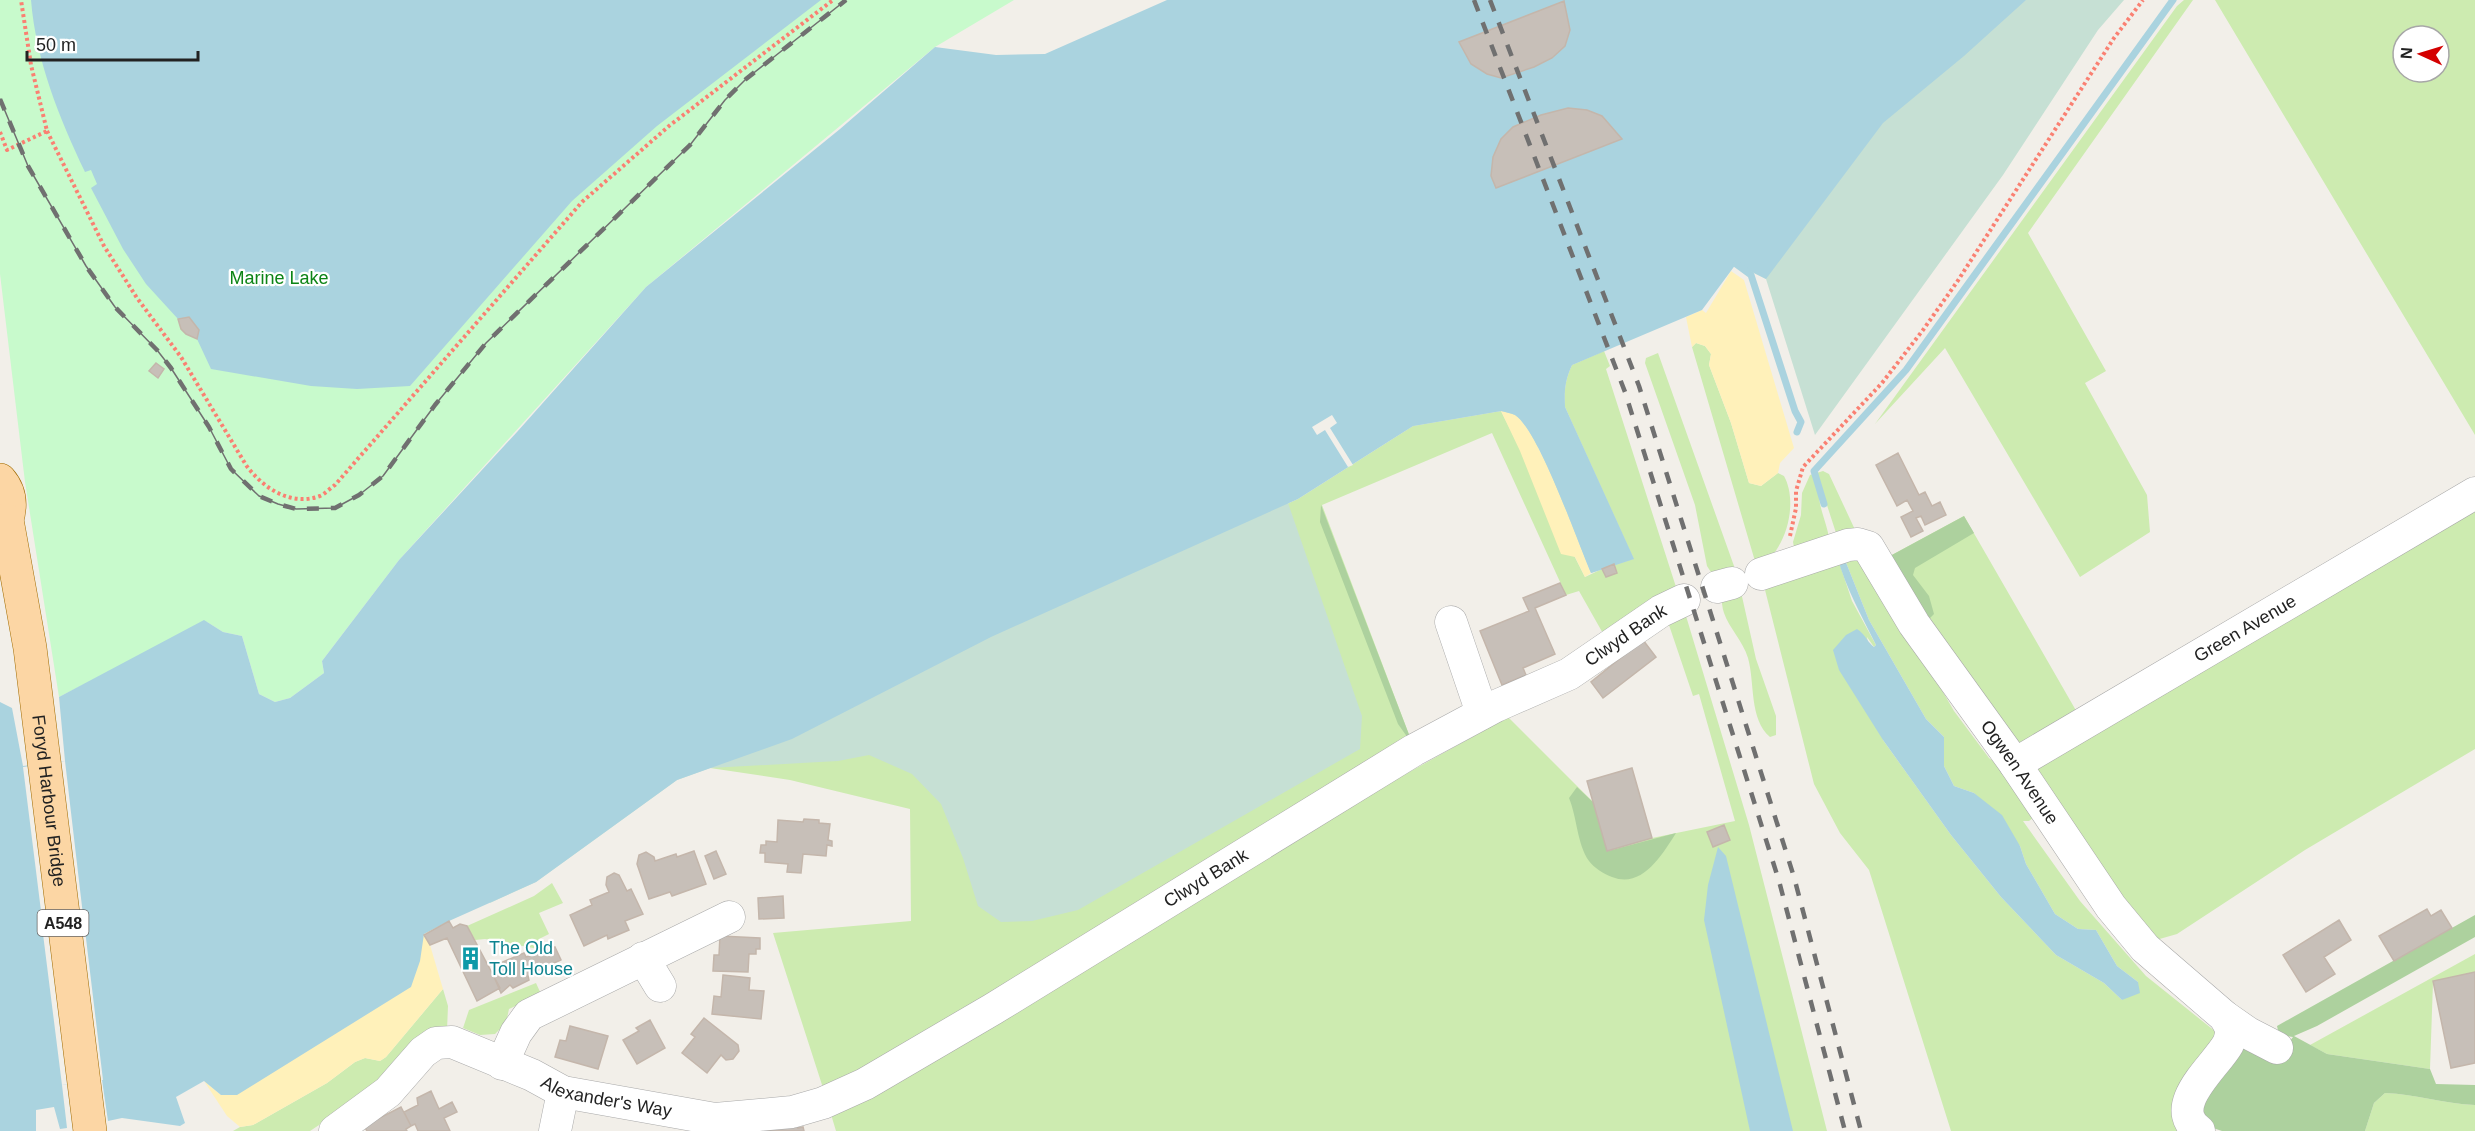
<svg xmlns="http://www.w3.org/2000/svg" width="2475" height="1131" viewBox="0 0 2475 1131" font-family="Arial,sans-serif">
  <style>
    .grass { fill: #cdebb0; fill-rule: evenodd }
    .forest { fill: #add19e }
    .wetland { fill: #c6e0d4 }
    .sand { fill: #fff1ba }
    .park { fill: #c8facc }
    .water { fill: #aad3df }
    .pier { fill: #f2efe9 }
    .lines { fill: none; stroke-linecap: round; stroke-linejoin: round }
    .stream { stroke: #aad3df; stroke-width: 7 }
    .building { fill: #c7bfb8; stroke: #c4b6ab; stroke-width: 1.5 }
    .minor-casing { stroke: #a9a9a9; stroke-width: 33 }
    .major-casing { stroke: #a06b00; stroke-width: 34 }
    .path { stroke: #fa8072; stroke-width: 4; stroke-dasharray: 3 3; stroke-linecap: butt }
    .minor { stroke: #fff; stroke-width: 32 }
    .major { stroke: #fcd6a4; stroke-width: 33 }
    .tram { stroke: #707070; stroke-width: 1.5 }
    .rail { stroke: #707070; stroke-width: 4.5; stroke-dasharray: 12 12; stroke-linecap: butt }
    .labels { text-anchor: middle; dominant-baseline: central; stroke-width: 4.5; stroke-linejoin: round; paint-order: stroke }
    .shield { fill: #fff; stroke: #646464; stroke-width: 1.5 }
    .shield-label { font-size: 16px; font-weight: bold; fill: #222 }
    .park-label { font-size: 18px; fill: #0c8416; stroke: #fff }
    .street-label { font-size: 18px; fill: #222; stroke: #fff }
    .culture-label { font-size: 18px; fill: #0d838f; stroke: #fff; text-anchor: start }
  </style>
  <rect width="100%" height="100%" fill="#f2efe9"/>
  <path class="grass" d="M2184 0H2193L2028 233 2106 371 2085 383 2147 495 2150 532 2080 577 1945 348 1875 424 2177 6Z
    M2215 0H2475V435ZM2403 36H2439V72H2403Z
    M1696 343 1705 346 1711 354 1709 365 1731 423 1749 483 1761 486 1778 473 1784 476C1799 503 1786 553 1757 568L1692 347Z
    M1604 351 1610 366 1606 369 1676 587 1605 637 1579 591 1566 595 1492 433 1322 505 1413 745 824 1091 773 933 911 921 910 809 790 780 710 768 991 637 1298 499 1413 426 1501 411 1585 577 1602 569 1606 577 1616 572 1614 564 1633 559 1565 407C1564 391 1565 380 1572 365Z
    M1658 353 1734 566 1731 575 1716 580 1707 566 1695 505 1645 363 1646 358Z
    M1823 471 1829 474 1857 534 1837 536 1824 496 1819 498C1821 513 1828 527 1830 543L1794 547 1793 542 1801 515 1802 493 1810 475Z
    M2475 509V749L2305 850 2177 934 2149 942 2037 782V767Z
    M1964 516 2078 714 2024 743 2012 745 2004 740 1890 556Z
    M1855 550 1893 606 1954 711 1989 758 2009 773 2034 817 2029 821H2023L2080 901 2146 976 2221 1036 2186 1131H1951L1869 870 1840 833 1814 784 1763 582 1837 556 1852 601 1876 645 1874 647 1867 637 1883 740 1951 835 2001 897 2056 955 2104 983 2122 1000 2138 982 2117 966 2096 930 2078 929 2055 914 2026 864 2020 846 1974 793 1954 786 1944 766V737L1926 719 1869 620 1843 555Z
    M1741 592 1756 659 1776 716V735L1770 737C1749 719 1755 683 1748 658 1743 641 1729 628 1724 613 1722 608 1722 601 1721 595Z
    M1683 606 1749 825 1827 1131H836L830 1111 1404 775 1508 717 1594 803 1608 851 1652 838 1735 821 1699 694 1693 696 1669 625 1643 640Z
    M552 883 563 903 539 913 549 934 539 939 544 950 485 939 475 940 467 926 534 896Z
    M2475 954V972L2433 982 2430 1069 2327 1054 2310 1045Z
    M536 983 541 994 509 1009 506 1023 495 1034 480 1035 463 1028 469 1010Z
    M443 989 448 1006 447 1030 372 1090 310 1131H233L240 1127 253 1125 327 1083 355 1062 365 1058 380 1061 386 1057Z
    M2385 1093C2416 1094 2444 1104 2475 1105V1131H2365L2374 1103Z"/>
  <path class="forest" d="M1321 505 1413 745 1398 724 1320 522Z
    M1964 516 1974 533 1915 568 1913 575 1929 596 1934 614 1927 621 1890 556Z
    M1577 787 1594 803 1608 851 1676 833C1662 855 1642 889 1612 877 1604 874 1594 868 1589 861 1577 844 1577 817 1569 798Z
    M2475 915V937L2317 1026 2294 1036 2327 1054 2430 1069 2436 1084 2475 1085V1105C2444 1104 2416 1094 2385 1093L2374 1103 2365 1131H2222L2204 1125 2196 1114 2234 1047 2280 1054 2293 1037 2279 1035 2277 1026Z"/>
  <path class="wetland" d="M1913 0H2124L2098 30 2003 175 1815 435 1766 279 1736 264Z
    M1604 351 1572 365C1565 380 1564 391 1565 407L1634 559 1591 573 1539 448 1501 411 1413 426 1288 503 1362 716 1360 749 1078 910 1032 921 1001 922 978 906 963 858 941 804 912 774 869 755 838 761 710 768 677 780 536 882 490 903 497 868 820 657Z"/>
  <path class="sand" d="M1731 271 1744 280 1794 448 1780 463 1778 473 1761 486 1749 483 1731 423 1709 365 1711 354 1705 346 1696 343 1692 347 1686 317 1702 310 1706 313Z
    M1501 411C1505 412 1511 413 1515 415 1538 429 1578 542 1591 573L1585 577 1575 557 1561 554 1520 451Z
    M449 921 424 934 430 945 443 989 386 1057 380 1061 365 1058 355 1062 327 1083 253 1125 240 1127 227 1116 204 1081 221 1095 391 946Z"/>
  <path class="park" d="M0 0H1014L935 47 646 287 399 560 322 661 324 673 290 698 275 702 259 694 242 636 223 632 207 622 59 697 25 482 0 274Z"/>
  <path class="water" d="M31 0H821L657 126 572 201 410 386 357 389 311 386 211 369 197 339 199 330 189 317 178 319 146 284 123 249 91 188 97 184 91 170 85 172C59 117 36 61 31 0Z
    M1167 0H2026L1964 56 1883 123 1766 279 1736 264 1702 310 1572 365C1565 380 1564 391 1565 407L1634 559 1591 573C1578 543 1538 429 1515 415 1511 413 1505 412 1501 411L1413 426 1298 499 991 637 792 739 677 780 536 882 449 921 424 934 420 961 411 987 237 1095H221L204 1081 176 1097 185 1123 180 1126 122 1118 108 1121 102 1080 62 1085 67 1128 60 1129 54 1107 36 1110V1131H0V702L12 708 23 766 65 761 59 697 204 620 223 632 242 636 259 694 275 702 290 698 324 673 322 661 399 560 517 432 646 287 840 129 935 47 996 55 1045 54Z
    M1843 555 1869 620 1926 719 1944 737V766L1954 786 1974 793 2002 815 2020 846 2026 864 2055 914 2078 929 2096 930 2117 966 2138 982 2140 993 2122 1000 2104 983 2056 955 2001 897 1951 835 1883 740 1839 670 1833 650 1846 635 1857 629C1866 635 1868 643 1874 647L1876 645C1861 614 1846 589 1837 556Z
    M1718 847 1726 856 1793 1131H1750L1704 920 1708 885Z"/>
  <path class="pier" d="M1332 415 1337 423 1330 428 1353 465 1348 467 1325 430 1317 435 1312 427Z
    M65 761 83 915 88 918 89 925 85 930 103 1080 62 1085 43 934 39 932 38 924 42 919 23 767Z"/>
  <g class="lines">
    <path class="stream" d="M1736 264 1751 275 1795 411 1801 422 1797 432
      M1824 504 1814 471 1906 370 2173 0"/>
  </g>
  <path class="building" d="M1564 1 1570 30 1565 46 1552 58 1534 67 1501 78 1487 74 1471 64 1459 42Z
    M1568 108 1587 110 1602 116 1622 139 1496 188 1491 176 1493 157 1501 139 1513 127 1541 115Z
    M189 317 199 330 197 339 186 334 181 329 178 319Z
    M156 363 164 369 158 378 149 371Z
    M1898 453 1919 495 1925 492 1932 506 1940 502 1946 515 1925 525 1921 516 1916 518 1923 531 1911 537 1901 517 1913 511 1907 500 1897 506 1876 465Z
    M1614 564 1617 573 1606 577 1602 569Z
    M1560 583 1566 595 1535 608 1555 654 1523 668 1526 675 1502 685 1480 631 1529 611 1523 598Z
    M1643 640 1656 657 1603 698 1591 682Z
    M1632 768 1652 838 1607 851 1587 781Z
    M804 819 819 820V823L830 824 828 840 832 841V846L827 845 826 856 803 854 801 873 787 872 788 864 765 862V853H760L761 845H766V841L777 842 778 820 803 822Z
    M1724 825 1730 840 1713 847 1707 832Z
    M694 851 706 884 672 896 670 892 649 899 637 864 639 855 646 852 654 857 655 861 676 854 677 857Z
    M716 851 726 874 714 879 705 856Z
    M614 873 619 875 627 891 631 889 643 914 625 921 629 930 608 939 607 935 584 946 570 915 592 905 590 900 609 892 606 885 607 877Z
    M783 896 784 918 759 919 758 898Z
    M2427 909 2431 916 2441 910 2452 928 2394 961 2379 936Z
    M2339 920 2351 940 2324 957 2335 974 2306 992 2283 955Z
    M449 921 453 928 460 924 467 926 500 988 477 1001 447 938 430 945 424 935Z
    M720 936 760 938V949H756V954H749L748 972 713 971 714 955H719Z
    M555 947 561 960 530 974 528 976 529 980 513 988 510 985 501 993 492 972 498 964 524 953 526 957Z
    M2475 972V1063L2451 1068 2433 981Z
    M723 975 750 978 749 990 764 991 761 1019 712 1014 714 996 721 997Z
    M704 1018 738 1045 739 1051 733 1059 726 1060 721 1055 707 1073 682 1053 695 1037 691 1034Z
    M650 1020 665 1048 637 1064 623 1040 639 1031 636 1028Z
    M570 1026 608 1036 598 1069 555 1057 560 1040 566 1041Z
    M431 1091 439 1109 452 1102 457 1112 444 1118 450 1131H418L415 1124 411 1126 404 1112 418 1105 417 1098Z
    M401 1107 411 1126 406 1129 407 1131H367L364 1126Z
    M797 1120 798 1128 803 1127 804 1131H763L770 1130 769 1123Z"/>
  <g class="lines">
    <defs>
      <g id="minor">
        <path id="s1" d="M1761 574 1848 545 1858 544 1868 547 1914 624 2015 764 2111 907 2145 948 2225 1017 2248 1033 2277 1048"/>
        <path d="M1717 587 1732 583"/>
        <path d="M1451 622 1482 713"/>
        <path id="s2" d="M2015 764 2475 493"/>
        <path d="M643 958 660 986"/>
        <path d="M502 1064 516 1033 529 1015 729 917"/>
        <path id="s3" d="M335 1131 388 1092 423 1052 436 1043 452 1042 532 1075 563 1092 715 1119 792 1112 823 1103 865 1084 993 1009 1414 750 1496 706 1569 674 1661 611 1684 600"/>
        <path d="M555 1131 563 1092"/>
        <path d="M2199 1131C2165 1106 2216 1066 2228 1044 2230 1040 2231 1034 2232 1030L2225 1017"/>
      </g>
      <g id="major">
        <path d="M0 480C14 496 11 516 0 533"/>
        <path id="s4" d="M7 520 30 648 90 1131"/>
      </g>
    </defs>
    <use href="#minor" class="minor-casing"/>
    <use href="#major" class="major-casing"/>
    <path class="path" d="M47 131 104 246 137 298 181 357 246 465C262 487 290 507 320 496 325 494 330 488 335 485L582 202 669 126 833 0
      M0 132 7 150 47 131 31 65 21 0
      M1790 536 1796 508V491L1803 467 1882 383 1923 330 1957 282 2114 38 2143 0"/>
    <use href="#minor" class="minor"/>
    <use href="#major" class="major"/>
    <path class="tram" d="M0 99 28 166 86 266 115 307 157 350 171 368 209 427 231 469 259 496 278 504 296 509 335 508 359 495 383 476 435 405 486 343 690 145 725 100 746 79 846 0"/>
    <path class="rail" d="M1474 0 1625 392 1779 881 1845 1131
      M1490 0 1639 386 1794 877 1861 1131
      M0 99 28 166 86 266 115 307 157 350 171 368 209 427 231 469 259 496 278 504 296 509 335 508 359 495 383 476 435 405 486 343 690 145 725 100 746 79 846 0"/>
  </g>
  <defs>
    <symbol id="building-bare" viewBox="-9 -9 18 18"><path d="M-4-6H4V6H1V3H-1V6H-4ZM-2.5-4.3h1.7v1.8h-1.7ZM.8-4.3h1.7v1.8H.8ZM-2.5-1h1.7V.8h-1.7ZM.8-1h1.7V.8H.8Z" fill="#0f9aa8" stroke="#fff" stroke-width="2.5" paint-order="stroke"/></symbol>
  </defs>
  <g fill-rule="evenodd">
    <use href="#building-bare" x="454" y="942" width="33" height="33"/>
  </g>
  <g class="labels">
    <rect class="shield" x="37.5" y="910" width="51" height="26" rx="4.5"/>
    <g class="shield-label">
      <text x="63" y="923">A548</text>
    </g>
    <g class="park-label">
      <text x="279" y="278">Marine Lake</text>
    </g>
    <g class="street-label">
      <text stroke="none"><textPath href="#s2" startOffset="267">Green Avenue</textPath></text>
      <text stroke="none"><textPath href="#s3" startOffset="1467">Clwyd Bank</textPath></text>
      <text stroke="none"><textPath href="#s1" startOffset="384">Ogwen Avenue</textPath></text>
      <text stroke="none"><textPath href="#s4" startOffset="284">Foryd Harbour Bridge</textPath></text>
      <text stroke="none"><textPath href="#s3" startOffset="981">Clwyd Bank</textPath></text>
      <text stroke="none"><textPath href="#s3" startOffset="316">Alexander's Way</textPath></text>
    </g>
    <g class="culture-label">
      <text x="489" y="948">The Old<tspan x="489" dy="21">Toll House</tspan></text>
    </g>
  </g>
  <g transform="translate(2421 54) rotate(274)"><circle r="28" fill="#ffffff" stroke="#a7a7a7" stroke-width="1.5"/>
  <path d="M0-4.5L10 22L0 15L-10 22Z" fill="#d40000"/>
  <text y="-9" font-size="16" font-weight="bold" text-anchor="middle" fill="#222222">N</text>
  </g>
  <path d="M27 51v9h171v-9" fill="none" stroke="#222222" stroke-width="3"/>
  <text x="36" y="51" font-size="18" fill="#222222" stroke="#ffffff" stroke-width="4.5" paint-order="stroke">50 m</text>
</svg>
